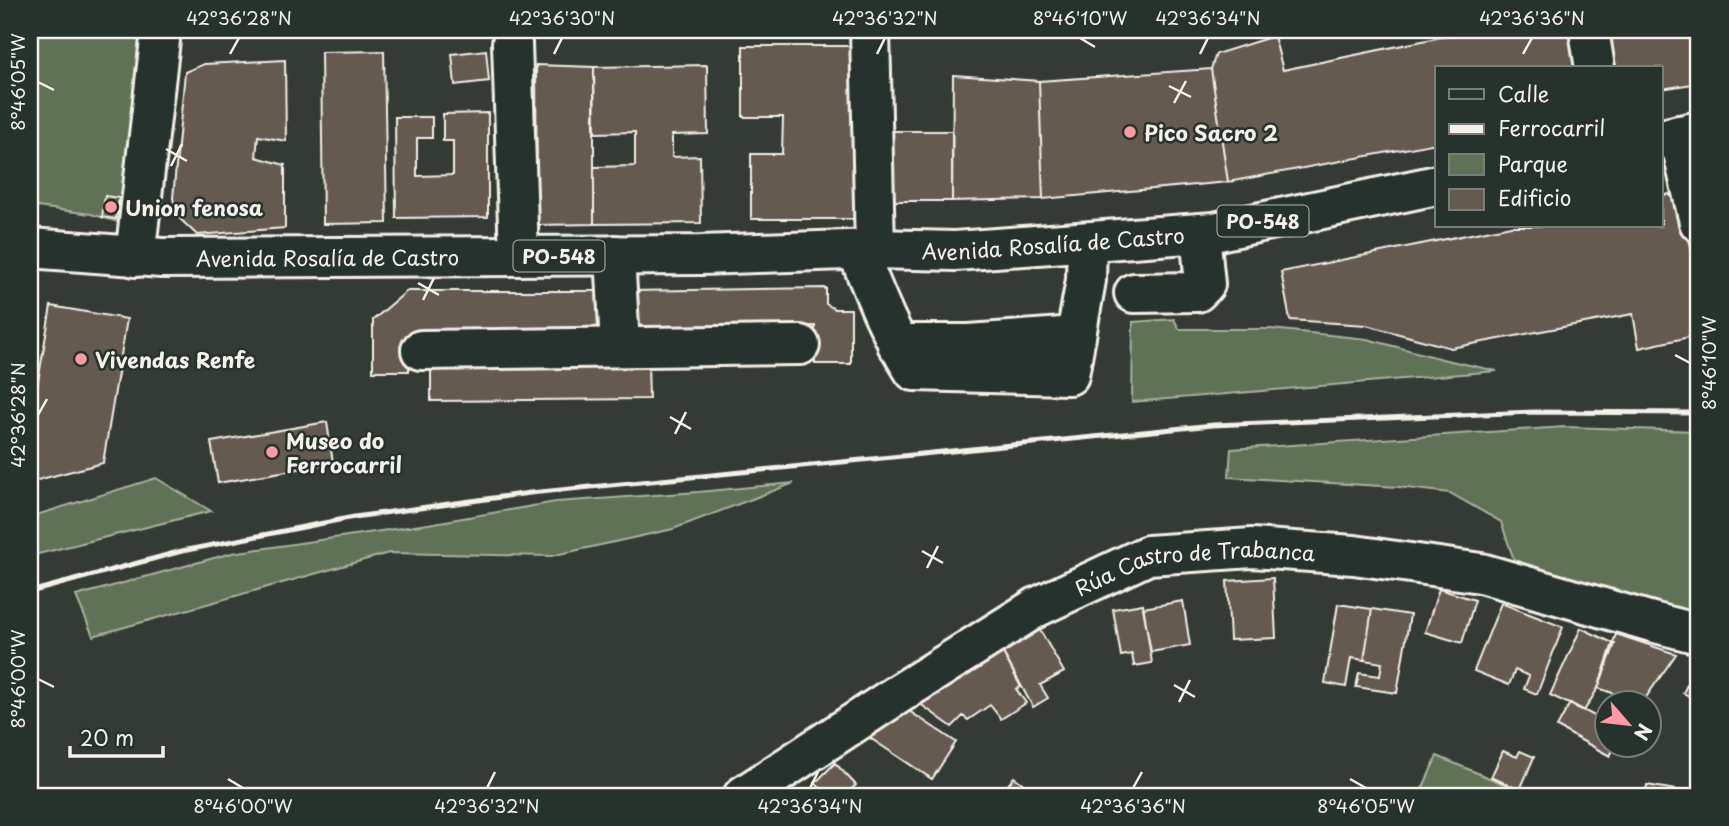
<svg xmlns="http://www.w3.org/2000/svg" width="1729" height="826" viewBox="0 0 1729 826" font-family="'Playpen Sans',sans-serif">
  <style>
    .green { fill: #5e7256; stroke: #a9b29f; stroke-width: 2 }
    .building { fill: #655a4f; stroke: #f4f1e8; stroke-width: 2 }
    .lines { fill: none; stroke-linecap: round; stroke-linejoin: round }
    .minor-casing { stroke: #f4f1e8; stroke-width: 44 }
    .major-casing { stroke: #f4f1e8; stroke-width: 44 }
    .minor { stroke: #26332d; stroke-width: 38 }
    .major { stroke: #26332d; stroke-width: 38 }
    .rail { stroke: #f4f1e8; stroke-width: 5 }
    .ticks { fill: none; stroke: #f4f1e8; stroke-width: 2.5 }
    .poi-dot { fill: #ff9aa2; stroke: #26332d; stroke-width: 2.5 }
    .labels { text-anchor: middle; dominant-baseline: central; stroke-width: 5; stroke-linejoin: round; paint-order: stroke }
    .shield { fill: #26332d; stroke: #b6b8b0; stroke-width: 2 }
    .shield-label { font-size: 19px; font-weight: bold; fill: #f4f1e8 }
    .poi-label { font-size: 21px; font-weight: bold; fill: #f4f1e8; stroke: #26332d; text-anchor: start }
    .street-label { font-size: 21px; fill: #f4f1e8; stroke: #26332d }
    .neatline { fill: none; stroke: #f4f1e8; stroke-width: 2.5 }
    .ticks-label { font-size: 18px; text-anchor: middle; fill: #f4f1e8 }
  </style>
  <rect width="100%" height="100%" fill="#333b34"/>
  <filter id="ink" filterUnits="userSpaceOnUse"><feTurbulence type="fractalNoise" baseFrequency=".0143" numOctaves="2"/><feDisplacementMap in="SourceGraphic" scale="14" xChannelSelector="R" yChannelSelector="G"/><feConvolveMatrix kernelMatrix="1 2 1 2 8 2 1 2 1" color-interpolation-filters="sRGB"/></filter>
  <g filter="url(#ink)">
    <path class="green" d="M30 30H150L118 222 91 214 30 206Z
      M1174 319 1179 329H1271L1367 339 1446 360 1497 371 1132 402 1133 322Z
      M1565 427 1699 431V616L1514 560 1501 522 1450 493 1398 487 1229 477 1231 449Z
      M156 478 211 511 30 556V517Z
      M794 483 673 529 551 556 389 553 93 636 76 596 232 553 428 524 556 502 698 492Z
      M1437 756 1513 788 1509 796H1419Z"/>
    <path class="building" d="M1475 30H1578L1581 68H1437V143L1228 182 1211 69 1216 54 1274 36 1283 70Z
      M1605 30H1699V83L1661 89V68H1612Z
      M743 46H860L859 219H751V154H782L783 117H743Z
      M486 50 489 81 455 85 452 54Z
      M384 51 387 223 323 224 321 52Z
      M285 60 286 141 258 136 256 157 285 165V228L197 235 177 216 173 198 185 72 204 64Z
      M536 65 594 67V224L537 225Z
      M707 65 708 134 672 135V157L700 156 701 223 594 224V167L635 166V132L595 133 594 67Z
      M1211 69 1228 182 1043 199 1039 81Z
      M953 75 1039 81 1043 199 952 201Z
      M488 113V217L396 218 395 117H432V138H417V176L453 175V141H443V114Z
      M891 131H952V201H891Z
      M1669 194 1678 205 1690 243 1699 280V335L1639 348 1633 314 1451 348 1366 325 1290 320 1281 272 1511 226H1661V196Z
      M105 196 119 198 116 219 102 217Z
      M826 288V304L835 309H851V364H815V326L630 329 629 291Z
      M407 291H604V335H408L409 371H373V320Z
      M51 306 127 319 103 463 30 482V401L35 399Z
      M648 361 649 399 431 401V364Z
      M327 422 333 463 218 483 211 442Z
      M1273 578 1276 638 1230 640 1227 581Z
      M1439 589 1475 600 1462 643 1425 632Z
      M1183 601 1190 645 1151 652 1143 608Z
      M1501 603 1563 627 1537 694 1524 689 1529 676 1515 670 1509 685 1474 671Z
      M1143 604 1152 663 1134 666 1132 654 1121 656 1113 609Z
      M1338 604 1372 609 1364 660 1351 658 1346 687 1325 683Z
      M1372 609 1410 615 1397 693 1356 687 1359 673 1380 676 1382 663 1364 660Z
      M1581 628 1615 644 1598 688 1584 711 1550 695Z
      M1040 630 1064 672 1040 685 1048 698 1033 707 1002 651Z
      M1616 634 1676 654 1642 703 1598 688Z
      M1002 651 1021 687 1016 689 1026 703 1001 719 990 705 968 720 963 716 952 727 912 698Z
      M1695 668 1699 670V701L1683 693Z
      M1570 703 1606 722V746H1615L1610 756 1557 727Z
      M909 711 956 742 932 779 870 738Z
      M1503 751 1517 757 1520 751 1534 757 1520 790 1491 777Z
      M835 763 856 785 844 796H828L815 783Z
      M1014 777 1040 796H1000Z
      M1647 785 1699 794V796H1645Z"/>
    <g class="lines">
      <defs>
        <g id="minor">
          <path d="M870 30 875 249"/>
          <path d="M1589 30 1595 68"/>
          <path d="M512 43 519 256"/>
          <path d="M1679 135 1699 222"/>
          <path d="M857 250C874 292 889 332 914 371L1069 375 1086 280 1087 242"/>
          <path d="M615 255 620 346"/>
          <path d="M135 257 160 40"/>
          <path d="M1134 293 1197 292 1205 284 1200 233"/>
          <path d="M897 344H969L1076 336"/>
          <path d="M421 350 800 345"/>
          <path id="s1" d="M743 796 889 700 1037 607 1148 555 1252 548 1354 555 1481 573 1652 622 1699 634"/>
        </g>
        <g id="major">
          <path d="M1661 139 1699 131"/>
          <path id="s2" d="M30 248 162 258 701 255 875 249 955 251 1214 232 1437 185"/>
        </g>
      </defs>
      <use href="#minor" class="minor-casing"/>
      <use href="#major" class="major-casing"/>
      <use href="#minor" class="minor"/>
      <use href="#major" class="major"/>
      <path class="rail" d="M30 592 182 551 354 517 530 493 1213 425 1533 412 1699 413"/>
    </g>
  </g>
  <path class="ticks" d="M1080 38 1095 47M230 54 239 38M554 54 562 38M877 54 885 38M1200 54 1208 38M1523 54 1532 38M38 82 54 90M1169 86 1191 97M1174 103 1186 81M166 149 187 161M171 166 182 144M418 283 439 295M423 300 434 278M1675 355 1690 363M38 415 47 399M670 417 691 429M675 434 686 412M922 551 943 563M927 568 938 546M38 679 54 687M1174 685 1195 697M1179 702 1190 680M228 779 243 788M1350 779 1366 788M487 788 495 772M810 788 818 772M1133 788 1142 772"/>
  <g class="poi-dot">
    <circle cx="1130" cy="132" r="7"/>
    <circle cx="111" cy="207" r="7"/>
    <circle cx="81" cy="359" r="7"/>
    <circle cx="272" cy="452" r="7"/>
  </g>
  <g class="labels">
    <g class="shield">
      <rect x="1217.5" y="205.5" width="91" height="31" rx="5"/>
      <rect x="513.5" y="240.5" width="91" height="31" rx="5"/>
    </g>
    <g class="shield-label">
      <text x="1263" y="221">PO-548</text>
      <text x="559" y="256">PO-548</text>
    </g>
    <g class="poi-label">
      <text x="1144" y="132">Pico Sacro 2</text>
      <text x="125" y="207">Union fenosa</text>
      <text x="95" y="359">Vivendas Renfe</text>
      <text x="286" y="440">Museo do<tspan x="286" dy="24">Ferrocarril</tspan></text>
    </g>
    <g class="street-label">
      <text stroke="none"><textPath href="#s2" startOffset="1024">Avenida Rosalía de Castro</textPath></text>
      <text stroke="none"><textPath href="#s2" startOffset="298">Avenida Rosalía de Castro</textPath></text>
      <text stroke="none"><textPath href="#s1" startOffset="516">Rúa Castro de Trabanca</textPath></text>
    </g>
  </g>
  <rect width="1729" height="826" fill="none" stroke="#26332d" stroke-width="77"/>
  <rect x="1435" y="66" width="228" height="161" fill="#26332d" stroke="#787f78" stroke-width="2"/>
  <rect x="1449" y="89" width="35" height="10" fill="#26332d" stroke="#787f78" stroke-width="2"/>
  <text x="1498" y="102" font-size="21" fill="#f4f1e8">Calle</text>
  <rect x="1449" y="124" width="35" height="10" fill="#f4f1e8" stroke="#787f78" stroke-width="2"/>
  <text x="1498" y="136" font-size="21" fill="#f4f1e8">Ferrocarril</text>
  <rect x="1449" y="154" width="35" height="21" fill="#5e7256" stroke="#787f78" stroke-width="2"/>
  <text x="1498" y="172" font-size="21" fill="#f4f1e8">Parque</text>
  <rect x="1449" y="189" width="35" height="21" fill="#655a4f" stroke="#787f78" stroke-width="2"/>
  <text x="1498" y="206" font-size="21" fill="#f4f1e8">Edificio</text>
  <g transform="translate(1628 724) rotate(118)"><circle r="33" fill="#26332d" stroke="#787f78" stroke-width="2"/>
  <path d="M0-5L12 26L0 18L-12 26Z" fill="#ff9aa2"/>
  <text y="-10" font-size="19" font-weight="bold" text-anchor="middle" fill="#f4f1e8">N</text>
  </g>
  <path d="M70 746v10h93v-10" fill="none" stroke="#f4f1e8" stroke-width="3.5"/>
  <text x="80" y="746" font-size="21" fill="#f4f1e8" stroke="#26332d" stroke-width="5" paint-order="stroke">20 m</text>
  <rect x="38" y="38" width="1652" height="750" class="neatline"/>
  <g class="ticks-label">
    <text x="239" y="25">42°36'28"N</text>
    <text x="562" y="25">42°36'30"N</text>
    <text x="885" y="25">42°36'32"N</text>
    <text x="1080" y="25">8°46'10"W</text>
    <text x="1208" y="25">42°36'34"N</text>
    <text x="1532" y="25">42°36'36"N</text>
    <text transform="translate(19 82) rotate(-90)" y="6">8°46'05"W</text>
    <text transform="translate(1710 363) rotate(-90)" y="6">8°46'10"W</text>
    <text transform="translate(19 415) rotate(-90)" y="6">42°36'28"N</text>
    <text transform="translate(19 679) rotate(-90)" y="6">8°46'00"W</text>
    <text x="243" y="813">8°46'00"W</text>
    <text x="487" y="813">42°36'32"N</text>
    <text x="810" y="813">42°36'34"N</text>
    <text x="1133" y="813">42°36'36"N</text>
    <text x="1366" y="813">8°46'05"W</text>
  </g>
</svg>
